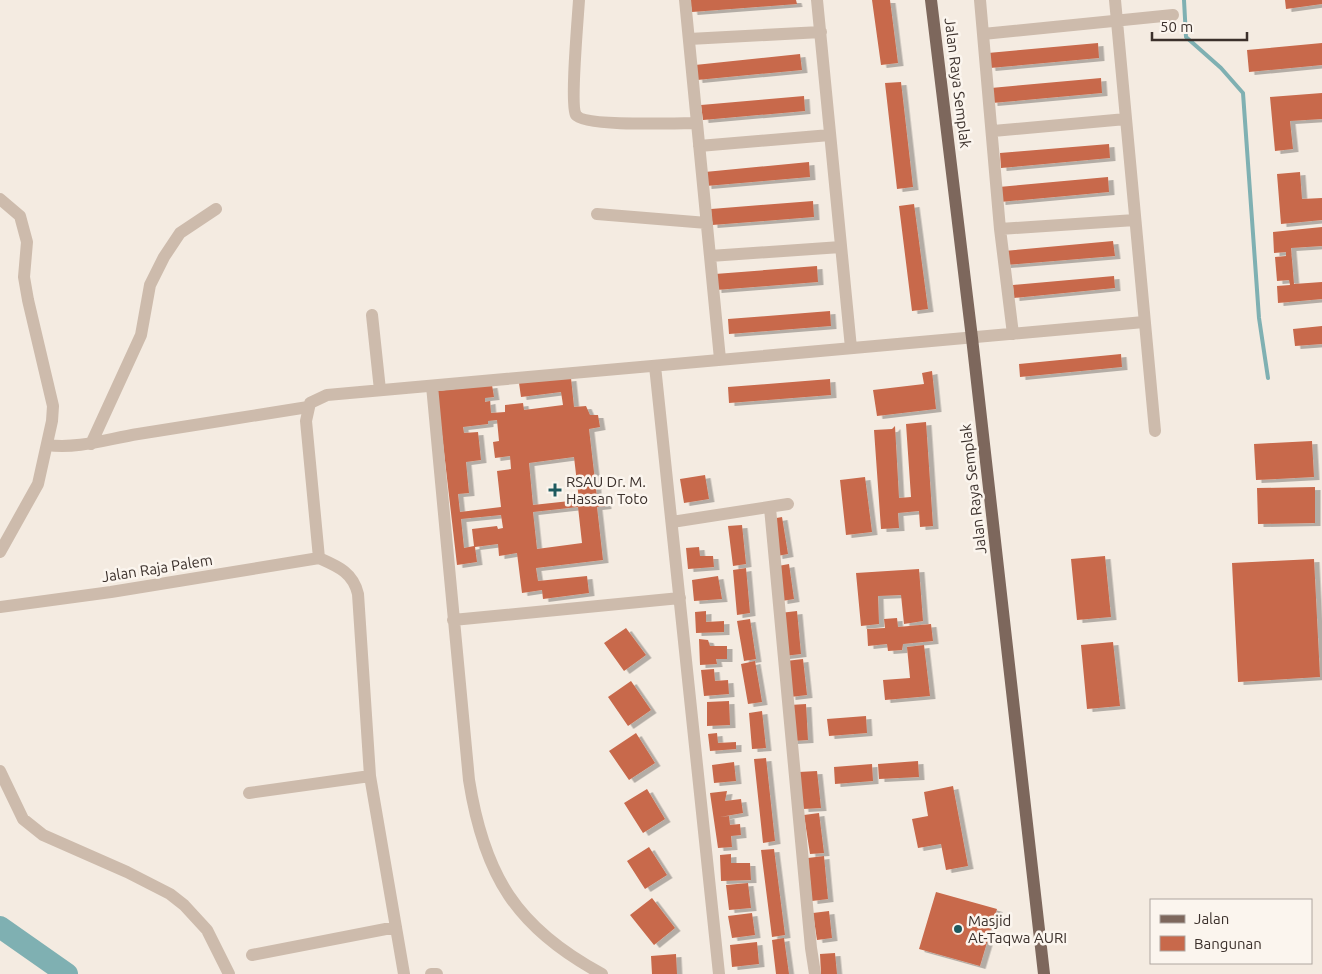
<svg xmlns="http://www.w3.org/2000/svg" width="1322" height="974" viewBox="0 0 1322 974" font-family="Ubuntu,sans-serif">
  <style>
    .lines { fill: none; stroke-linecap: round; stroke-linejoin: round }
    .stream { stroke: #7fb0b2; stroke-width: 4 }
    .river { stroke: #7fb0b2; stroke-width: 22 }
    .building { fill: #c8694b; fill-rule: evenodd; filter: url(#shadow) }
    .minor { stroke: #cdbbac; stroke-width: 12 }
    .major { stroke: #7d675c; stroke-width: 12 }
    .poi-dot { fill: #1f5a5e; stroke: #fbf5ee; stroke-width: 2 }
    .labels { text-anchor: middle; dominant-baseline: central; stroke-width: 5; stroke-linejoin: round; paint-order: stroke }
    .street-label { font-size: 15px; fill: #3b302b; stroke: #fbf5ee }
    .poi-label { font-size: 15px; fill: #3b302b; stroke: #fbf5ee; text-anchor: start }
  </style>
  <defs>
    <filter id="shadow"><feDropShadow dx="5.5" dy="3" stdDeviation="0" flood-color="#0004"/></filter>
  </defs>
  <rect width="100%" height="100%" fill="#f4ebe1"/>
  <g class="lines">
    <path class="stream" d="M1184 0 1186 37 1221 68 1243 93 1259 318 1268 378"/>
    <path class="river" d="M0 927 67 974"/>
  </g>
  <path class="building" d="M690 0H796L797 4 692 12Z
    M872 0H890L898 63 881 65Z
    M1285 0H1322V4L1286 9Z
    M1098 43 1099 58 990 68 988 53Z
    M1322 43V65L1249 72 1247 50Z
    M800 54 802 70 697 80 695 65Z
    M1101 78 1102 93 992 103 991 88Z
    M901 82 913 187 897 189 885 83Z
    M1322 93V119L1290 121 1293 149 1275 151 1270 97Z
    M804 96 805 111 703 120 701 105Z
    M1109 144 1110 158 1001 168 1000 153Z
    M809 162 810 177 706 186 705 172Z
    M1300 172 1302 199 1322 198V220L1281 224 1277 174Z
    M1108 177 1109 192 1000 202 999 187Z
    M813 201 814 217 712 225 711 209Z
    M914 204 928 309 912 311 899 206Z
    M1322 227V246L1291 248 1294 284 1322 282V299L1278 303 1277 286 1290 285 1289 280 1277 281 1275 257 1286 256V252L1274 253 1273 232Z
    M1113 241 1115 256 1005 265 1004 251Z
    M817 266 818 282 716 290 715 274Z
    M1114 276 1115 288 1014 298 1013 285Z
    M830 311 831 326 729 334 728 319Z
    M1322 326V344L1295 346 1293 329Z
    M1121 354 1122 367 1020 377 1019 364Z
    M932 371 936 409 877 416 873 390 924 384 922 373Z
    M571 378 574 407 586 406 590 415H598L600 427 589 429 597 498 605 497 606 506 597 507 603 560 536 568 538 581 587 576 589 593 543 599 542 590 522 593 517 553 499 556 498 544 475 547 477 562 457 565 437 391 492 385 494 397 485 398V402L490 401 491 413 505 412V405L523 403 524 410 563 405 561 392 521 397 519 383ZM497 420 499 441 493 442 495 458 510 456 511 469 497 471 501 507 460 512 458 494 469 493 466 462 481 460 478 432 464 433 463 427 488 424V421ZM574 457 579 500 533 505 529 463ZM578 507 582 543 537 549 533 512ZM501 515 503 528 498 529 497 526 472 529 474 546 464 548 461 519Z
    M830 379 831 395 729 403 728 387Z
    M926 422 933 526 920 527 919 511 898 513 899 528 881 529 874 430 892 429 895 426 899 498 911 497 906 424Z
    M1312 441 1314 477 1256 480 1254 444Z
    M705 475 709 499 684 503 680 479Z
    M865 477 872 532 846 535 840 480Z
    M1315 487V523L1258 524 1257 488Z
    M782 517 788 554 777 556 771 519Z
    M742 525 746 564 733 566 728 526Z
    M699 547 700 556H713L714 567 688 569 686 548Z
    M1105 556 1111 617 1077 620 1071 559Z
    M1314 559 1320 677 1238 682 1232 563Z
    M789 564 794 599 782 601 778 566Z
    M746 568 750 613 737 615 733 570Z
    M919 569 923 621 904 624 901 595 878 596 879 624 861 626 856 573Z
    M718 576 722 599 694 601 692 580Z
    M706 611V622L724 621V632L696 633 695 612Z
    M797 611 801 654 784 656 780 613Z
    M897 618 898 627 931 624 933 641 903 644 902 650 888 651 887 644 868 646 867 629 885 628 884 619Z
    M750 619 756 659 744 661 737 621Z
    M626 628 646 655 624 671 604 643Z
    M699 639 708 640 710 646H727V659H716L717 664 700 665Z
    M1113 642 1120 706 1087 709 1081 645Z
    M924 645 930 696 885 700 883 680 910 678 907 647Z
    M803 659 807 695 790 697 786 661Z
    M755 661 762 702 748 704 741 664Z
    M714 669 715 681 728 680 729 694 704 696 701 670Z
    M631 681 651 710 628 726 608 697Z
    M729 701 730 725 707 726V702Z
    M806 704 808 740 792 741 790 705Z
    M762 711 766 748 752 749 749 713Z
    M866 716 867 733 829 736 827 719Z
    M636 733 655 763 629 780 609 751Z
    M717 733 718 743 736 742V749L710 751 708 734Z
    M766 758 775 841 763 843 754 759Z
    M918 761 919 777 879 779 878 764Z
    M734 762 736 781 714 783 712 765Z
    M872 764 873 781 835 784 834 767Z
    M817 771 821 808 803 809 799 772Z
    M953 786 968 866 946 870 941 844 918 848 912 819 928 816 924 792Z
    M647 789 665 819 643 833 624 803Z
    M727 791 725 801 741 799 743 813 720 817 729 816 730 825 740 824 741 835 731 836 732 847 718 848 710 793Z
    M819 813 824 853 810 854 804 815Z
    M649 847 667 875 645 889 627 861Z
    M774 849 785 935 772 937 761 850Z
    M731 854V863H750L751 880 721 881 720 855Z
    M824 856 828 899 812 901 808 858Z
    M748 883 751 908 729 910 726 885Z
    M936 892 997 909 980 966 919 949Z
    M652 898 675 928 654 945 630 915Z
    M829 911 832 938 817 940 813 913Z
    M752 913 755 935 732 938 728 916Z
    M784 938 789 974H776L772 940Z
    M757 942 759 964 732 967 730 945Z
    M835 953 837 974H821L820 954Z
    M676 954 677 974H652L651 956Z"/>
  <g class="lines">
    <path class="minor" d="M579 0C578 17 570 106 576 115 584 127 678 123 697 123
      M685 0 720 359
      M817 0 851 348
      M980 0 1000 229 1013 334
      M1115 0 1155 431
      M983 34 1173 15
      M689 39 821 32
      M993 131 1126 119
      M699 146 830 135
      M0 199 20 216 27 242 24 277 28 300 53 406 52 421 38 484 0 552
      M597 214 707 223
      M1000 229 1135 220
      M710 256 841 247
      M372 315 380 390
      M655 366 719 974
      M432 386 469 780C484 875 516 928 602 974
      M91 444 141 335 150 285 164 257 180 233 216 209
      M47 445C79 449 107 439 138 434 195 425 251 416 308 407
      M770 508 811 948 815 974
      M672 522 788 504
      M0 607 111 592 319 558
      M453 620 680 598
      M0 771 23 819 43 835 127 872 170 894 184 905 207 930 229 974
      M249 793 370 776
      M252 955 396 927
      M404 974 370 776 358 594C353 572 337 566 319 558L306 421 310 403 327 395 1144 322
      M431 974H437"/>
    <path class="major" d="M931 0 972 338 1044 974"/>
  </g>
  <g class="poi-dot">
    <path d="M552.5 482.5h5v5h5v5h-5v5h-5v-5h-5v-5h5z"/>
    <circle cx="958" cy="929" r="5"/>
  </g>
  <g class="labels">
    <g class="street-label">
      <text transform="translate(958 83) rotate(83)">Jalan Raya Semplak</text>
      <text transform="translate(973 489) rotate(-97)">Jalan Raya Semplak</text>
      <text transform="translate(157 568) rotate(-9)">Jalan Raja Palem</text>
    </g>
    <g class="poi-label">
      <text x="566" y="481">RSAU Dr. M.<tspan x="566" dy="17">Hassan Toto</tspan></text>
      <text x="968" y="920">Masjid<tspan x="968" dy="17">At-Taqwa AURI</tspan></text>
    </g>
  </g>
  <rect x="1150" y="899" width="162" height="65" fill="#fbf5ee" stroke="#aea6a0"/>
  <rect x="1160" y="915" width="25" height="8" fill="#7d675c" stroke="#aea6a0"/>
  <text x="1194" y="924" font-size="15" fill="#3b302b">Jalan</text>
  <rect x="1160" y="936" width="25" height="15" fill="#c8694b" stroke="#aea6a0"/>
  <text x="1194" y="949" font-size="15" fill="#3b302b">Bangunan</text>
  <path d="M1152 32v8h95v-8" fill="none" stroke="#3b302b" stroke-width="2.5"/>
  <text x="1160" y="32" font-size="15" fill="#3b302b" stroke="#fbf5ee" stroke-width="4" paint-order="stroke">50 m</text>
</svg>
